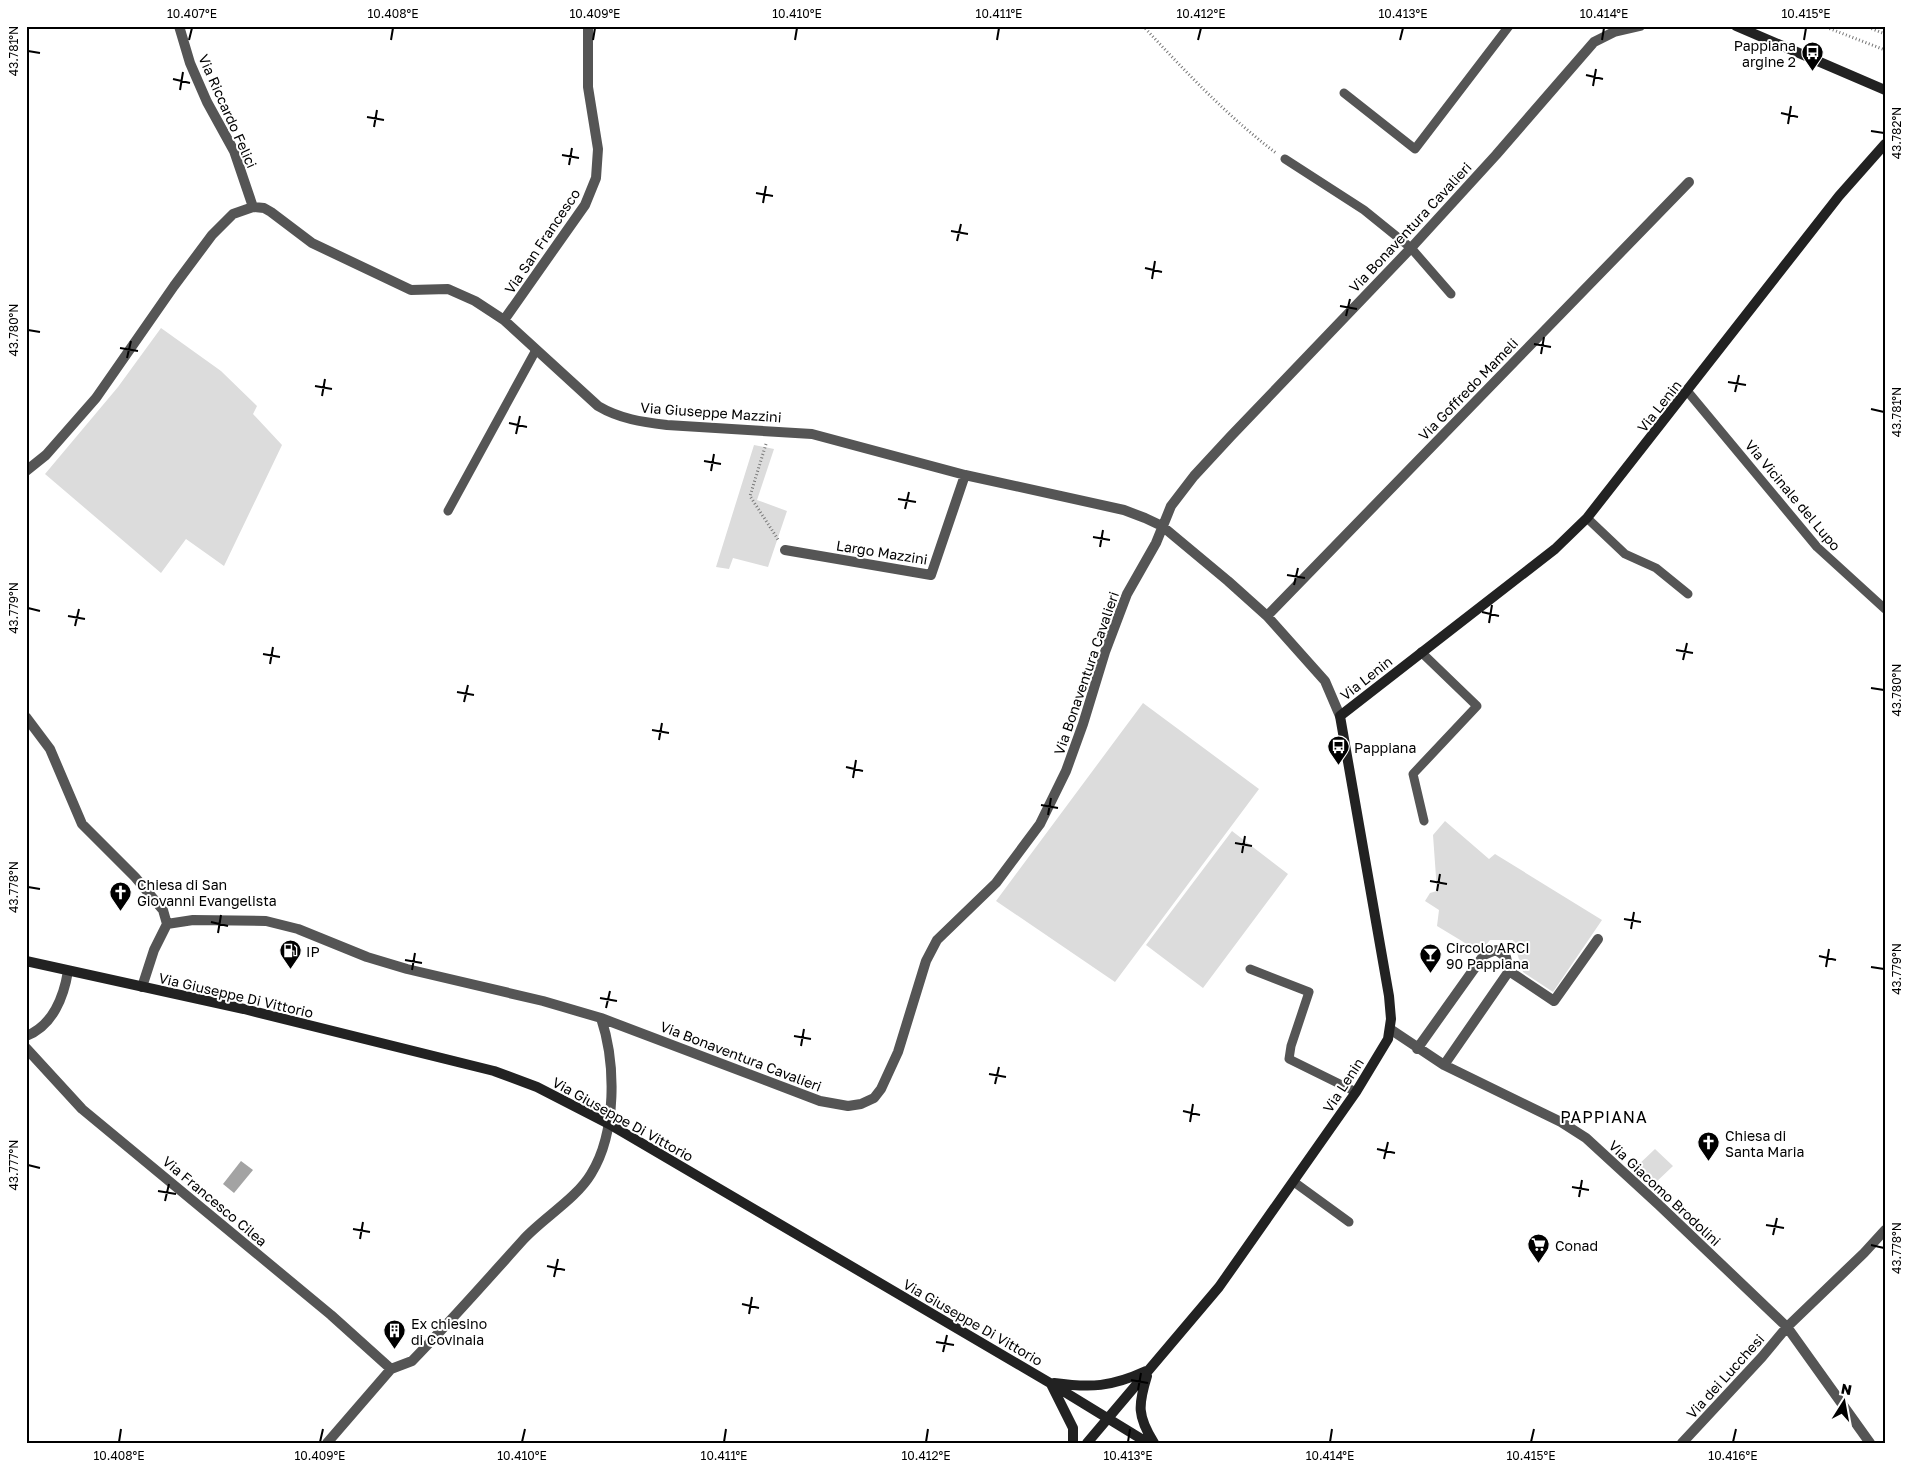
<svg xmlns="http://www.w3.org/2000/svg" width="1911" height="1469" viewBox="0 0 1911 1469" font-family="'Golos Text',sans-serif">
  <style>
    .green { fill: #dcdcdc }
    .water { fill: #a3a3a3 }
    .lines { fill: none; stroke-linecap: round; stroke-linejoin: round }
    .path { stroke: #777; stroke-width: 3; stroke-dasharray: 1 2.5; stroke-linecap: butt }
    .lane { stroke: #555; stroke-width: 9 }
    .street { stroke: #555; stroke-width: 10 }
    .secondary { stroke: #222; stroke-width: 10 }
    .ticks { fill: none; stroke: #000; stroke-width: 2 }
    .labels { text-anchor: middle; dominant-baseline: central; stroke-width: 4; stroke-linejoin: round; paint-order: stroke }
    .poi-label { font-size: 14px; fill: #000; stroke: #fff; text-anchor: start }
    .street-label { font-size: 14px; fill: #000; stroke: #fff }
    .quarter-label { font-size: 16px; letter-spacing: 1px; fill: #000; stroke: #fff }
    .neatline { fill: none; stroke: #000; stroke-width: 2 }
    .ticks-label { font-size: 12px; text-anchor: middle; fill: #000 }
  </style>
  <rect width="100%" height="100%" fill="#fff"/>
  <path class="green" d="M161 328 221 371 257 406 253 414 282 445 224 566 186 539 161 573 45 474 118 387Z
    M754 445 774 449 757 500 787 511 768 567 733 558 729 569 716 567Z
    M1143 703 1259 789 1115 982 996 901Z
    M1445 821 1489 859 1495 854 1602 920 1553 992 1523 972 1513 940H1490L1480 952 1437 926 1439 910 1425 901 1430 893 1437 891 1433 835Z
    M1232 831 1288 874 1203 988 1146 945Z
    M1655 1149 1673 1166 1653 1185 1635 1168Z"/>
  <path class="water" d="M241 1161 253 1170 234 1193 223 1184Z"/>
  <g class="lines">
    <path class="path" d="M1143 26C1185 71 1227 116 1276 153
      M1823 26 1885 50
      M1865 26 1885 34
      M766 444 750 496 779 541"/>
    <path class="lane" d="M1344 93 1415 149 1509 26
      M1285 159 1364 210 1411 248 1451 294
      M1688 392 1817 547 1885 609
      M448 511 536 350
      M1587 518 1625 554 1656 568 1688 594
      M1421 652 1477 706 1413 774 1424 821
      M1250 969 1309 992 1291 1046 1289 1059 1356 1092
      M1294 1182 1349 1222"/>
    <path class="street" d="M179 26 190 63 207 102 234 151 253 207
      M504 320 585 205 596 178 598 149 588 87V26
      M26 471 46 455 96 398 174 286 212 235 233 214 253 207 264 208 271 212 312 243 411 290 448 289 475 301 504 320 598 406C620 419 642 422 667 425L812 434 965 475 1124 510 1145 518 1162 526 1228 581 1267 616 1325 681 1340 716
      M785 550 931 575 965 475
      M1267 616 1689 182
      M26 717 50 749 82 824 135 877 163 910 167 924 154 950 142 987
      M167 924 193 920 266 921 298 929 367 957 407 969 543 1001 601 1018
      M1509 971 1554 1001 1598 939
      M1390 1029 1444 1065 1561 1122 1586 1138 1659 1205 1787 1327 1864 1253 1885 1230
      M26 1036C53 1026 64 996 68 971
      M26 1048 82 1109 331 1315 391 1369
      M1417 1049 1484 955 1496 950 1506 957 1509 971 1444 1065
      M327 1443 391 1369 412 1361C450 1322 486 1281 523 1240 543 1218 576 1199 591 1174 617 1132 616 1063 601 1018L820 1101 848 1106 861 1104 874 1098 881 1089 898 1052 926 961 937 940 996 883 1040 824 1066 771 1083 724 1105 652 1127 594 1156 543 1171 506 1194 476 1231 436 1411 248 1496 155 1594 42 1614 32 1640 26
      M1682 1443 1762 1357 1787 1327 1870 1443"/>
    <path class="secondary" d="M1736 26 1885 90
      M26 961 244 1009 494 1071 537 1087 609 1124 1050 1383 1148 1443
      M1147 1376C1138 1405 1137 1416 1154 1443
      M1054 1383C1091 1388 1111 1387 1146 1371
      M1051 1384 1073 1428V1443
      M1087 1443 1219 1287 1356 1092 1388 1039 1391 1019 1389 996 1340 716 1555 549 1587 518 1839 196 1885 144"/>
  </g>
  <path class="ticks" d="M189 40 192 28M391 40 393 28M593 40 595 28M795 40 797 28M997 40 999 28M1198 40 1201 28M1400 40 1403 28M1602 40 1604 28M1804 40 1806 28M28 51 40 53M1586 75 1603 79M173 79 190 83M1593 86 1596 69M180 90 183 72M1781 113 1798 117M367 117 384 120M1788 124 1791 106M374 127 377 110M1871 131 1884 133M562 155 579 158M569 165 572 148M756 193 773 196M763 203 766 186M951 231 968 234M957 241 961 224M1145 268 1162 272M1152 279 1155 261M1340 306 1357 309M1346 316 1350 299M28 330 40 332M1534 344 1551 347M120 348 138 351M1541 354 1544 337M127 358 131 341M1728 382 1746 385M315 386 332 389M1735 392 1739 375M322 396 325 379M1871 409 1884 412M509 423 527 427M516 434 520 416M704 461 721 464M711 471 714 454M898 499 916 502M905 509 909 492M1093 537 1110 540M1100 547 1103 530M1287 575 1305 578M1294 585 1298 568M28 608 40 611M1482 612 1499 616M68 616 85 619M1489 623 1492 605M75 626 79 609M1676 650 1693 653M263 654 280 657M1683 660 1687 643M270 664 273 647M1871 688 1884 690M457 692 474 695M464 702 468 685M652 730 669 733M659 740 662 723M846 767 863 771M853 778 856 760M1041 805 1058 808M1048 815 1051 798M1235 843 1252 846M1242 853 1245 836M1430 881 1447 884M28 887 40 889M1437 891 1440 874M1624 919 1641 922M211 922 228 926M1631 929 1634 912M218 933 221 915M1819 956 1836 960M405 960 422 963M1826 967 1829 949M1871 967 1884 969M412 970 415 953M600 998 617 1001M606 1008 610 991M794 1036 811 1039M801 1046 804 1029M989 1074 1006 1077M995 1084 999 1067M1183 1111 1200 1115M1190 1122 1193 1104M1377 1149 1395 1153M1384 1159 1388 1142M28 1165 40 1168M1572 1187 1589 1190M158 1191 176 1194M1579 1197 1582 1180M165 1201 169 1184M1766 1225 1784 1228M353 1229 370 1232M1773 1235 1777 1218M360 1239 363 1222M1871 1245 1884 1248M547 1266 565 1270M554 1277 558 1259M742 1304 759 1308M749 1314 752 1297M936 1342 954 1345M943 1352 947 1335M1131 1380 1148 1383M1138 1390 1141 1373M119 1442 121 1429M320 1442 323 1429M522 1442 525 1429M724 1442 726 1429M926 1442 928 1429M1128 1442 1130 1429M1330 1442 1332 1429M1531 1442 1534 1429M1733 1442 1736 1429"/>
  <defs>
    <symbol id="bus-pin" viewBox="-11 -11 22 30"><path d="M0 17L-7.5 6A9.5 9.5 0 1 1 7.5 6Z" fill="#000" stroke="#fff"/><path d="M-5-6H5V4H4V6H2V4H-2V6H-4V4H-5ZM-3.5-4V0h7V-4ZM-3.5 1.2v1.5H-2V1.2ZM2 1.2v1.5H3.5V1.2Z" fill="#fff"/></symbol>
    <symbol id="church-pin" viewBox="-11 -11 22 30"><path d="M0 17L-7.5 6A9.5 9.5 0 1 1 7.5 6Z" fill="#000" stroke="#fff"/><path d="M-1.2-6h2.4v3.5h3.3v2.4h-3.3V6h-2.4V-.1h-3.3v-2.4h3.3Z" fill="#fff"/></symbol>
    <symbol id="fuel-pin" viewBox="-11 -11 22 30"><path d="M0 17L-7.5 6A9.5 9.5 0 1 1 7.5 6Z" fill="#000" stroke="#fff"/><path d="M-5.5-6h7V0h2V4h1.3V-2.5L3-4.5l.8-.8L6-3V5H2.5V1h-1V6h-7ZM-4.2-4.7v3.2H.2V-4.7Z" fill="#fff"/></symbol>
    <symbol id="bar-pin" viewBox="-11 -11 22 30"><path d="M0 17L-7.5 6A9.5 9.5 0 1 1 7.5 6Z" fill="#000" stroke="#fff"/><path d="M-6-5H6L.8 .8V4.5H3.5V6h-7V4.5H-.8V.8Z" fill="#fff"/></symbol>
    <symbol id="supermarket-pin" viewBox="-11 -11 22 30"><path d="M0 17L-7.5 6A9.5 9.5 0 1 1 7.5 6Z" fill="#000" stroke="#fff"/><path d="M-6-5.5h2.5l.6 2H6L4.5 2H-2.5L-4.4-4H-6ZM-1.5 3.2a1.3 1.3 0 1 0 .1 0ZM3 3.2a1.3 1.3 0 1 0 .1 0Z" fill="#fff"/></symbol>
    <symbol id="building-pin" viewBox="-11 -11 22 30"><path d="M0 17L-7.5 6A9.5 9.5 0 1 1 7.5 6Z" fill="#000" stroke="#fff"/><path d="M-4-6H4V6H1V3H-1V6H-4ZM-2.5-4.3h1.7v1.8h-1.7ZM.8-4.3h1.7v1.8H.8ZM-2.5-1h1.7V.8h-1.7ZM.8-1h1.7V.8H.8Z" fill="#fff"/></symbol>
  </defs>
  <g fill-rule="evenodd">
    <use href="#bus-pin" x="1800" y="40" width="25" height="34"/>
    <use href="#bus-pin" x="1326" y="734" width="25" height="34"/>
    <use href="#church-pin" x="108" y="880" width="25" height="34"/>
    <use href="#fuel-pin" x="278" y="938" width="25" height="34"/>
    <use href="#bar-pin" x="1418" y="942" width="25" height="34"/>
    <use href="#church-pin" x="1696" y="1130" width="25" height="34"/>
    <use href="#supermarket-pin" x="1526" y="1232" width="25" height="34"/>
    <use href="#building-pin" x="382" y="1318" width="25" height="34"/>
  </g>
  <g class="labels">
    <g class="poi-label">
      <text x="1796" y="45" text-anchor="end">Pappiana<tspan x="1796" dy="16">argine 2</tspan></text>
      <text x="1354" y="747">Pappiana</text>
      <text x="137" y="884">Chiesa di San<tspan x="137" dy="16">Giovanni Evangelista</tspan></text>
      <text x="1446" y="947">Circolo ARCI<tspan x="1446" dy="16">90 Pappiana</tspan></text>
      <text x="306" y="951">IP</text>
      <text x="1725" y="1135">Chiesa di<tspan x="1725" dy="16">Santa Maria</tspan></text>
      <text x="1555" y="1245">Conad</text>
      <text x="411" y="1323">Ex chiesino<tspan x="411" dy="16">di Covinaia</tspan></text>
    </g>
    <g class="street-label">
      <text transform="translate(228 111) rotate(66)">Via Riccardo Felici</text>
      <text transform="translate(1410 227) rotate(-47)">Via Bonaventura Cavalieri</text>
      <text transform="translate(542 241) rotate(-56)">Via San Francesco</text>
      <text transform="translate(1468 389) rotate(-46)">Via Goffredo Mameli</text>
      <text transform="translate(1659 406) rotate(-52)">Via Lenin</text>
      <text transform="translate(711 412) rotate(4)">Via Giuseppe Mazzini</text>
      <text transform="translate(1793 495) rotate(50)">Via Vicinale del Lupo</text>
      <text transform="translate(882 552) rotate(9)">Largo Mazzini</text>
      <text transform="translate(1086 673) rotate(-71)">Via Bonaventura Cavalieri</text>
      <text transform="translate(1366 678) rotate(-38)">Via Lenin</text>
      <text transform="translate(236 995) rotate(13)">Via Giuseppe Di Vittorio</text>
      <text transform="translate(741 1056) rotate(21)">Via Bonaventura Cavalieri</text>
      <text transform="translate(1343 1085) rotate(-57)">Via Lenin</text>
      <text transform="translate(623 1119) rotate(29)">Via Giuseppe Di Vittorio</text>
      <text transform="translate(1665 1193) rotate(43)">Via Giacomo Brodolini</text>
      <text transform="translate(215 1201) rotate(40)">Via Francesco Cilea</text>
      <text transform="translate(973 1322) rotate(30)">Via Giuseppe Di Vittorio</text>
      <text transform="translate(1725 1376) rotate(-48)">Via dei Lucchesi</text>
    </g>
    <g class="quarter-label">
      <text x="1604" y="1117">PAPPIANA</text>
    </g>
  </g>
  <rect width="1911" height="1469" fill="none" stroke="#ffffff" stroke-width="55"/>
  <g transform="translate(1844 1402) rotate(11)" stroke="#ffffff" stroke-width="4" paint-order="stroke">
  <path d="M0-4L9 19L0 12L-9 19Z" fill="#000000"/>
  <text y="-8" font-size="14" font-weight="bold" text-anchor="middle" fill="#000000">N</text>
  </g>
  <rect x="28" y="28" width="1856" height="1414" class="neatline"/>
  <g class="ticks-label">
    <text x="192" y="18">10.407°E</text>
    <text x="393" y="18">10.408°E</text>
    <text x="595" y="18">10.409°E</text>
    <text x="797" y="18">10.410°E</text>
    <text x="999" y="18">10.411°E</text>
    <text x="1201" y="18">10.412°E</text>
    <text x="1403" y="18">10.413°E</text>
    <text x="1604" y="18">10.414°E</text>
    <text x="1806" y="18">10.415°E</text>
    <text transform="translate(14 51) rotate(-90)" y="4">43.781°N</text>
    <text transform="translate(1897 133) rotate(-90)" y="4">43.782°N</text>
    <text transform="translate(14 330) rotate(-90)" y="4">43.780°N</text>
    <text transform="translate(1897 412) rotate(-90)" y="4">43.781°N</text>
    <text transform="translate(14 608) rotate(-90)" y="4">43.779°N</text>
    <text transform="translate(1897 690) rotate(-90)" y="4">43.780°N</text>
    <text transform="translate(14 887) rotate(-90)" y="4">43.778°N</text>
    <text transform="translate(1897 969) rotate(-90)" y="4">43.779°N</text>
    <text transform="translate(14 1165) rotate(-90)" y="4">43.777°N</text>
    <text transform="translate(1897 1248) rotate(-90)" y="4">43.778°N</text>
    <text x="119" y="1460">10.408°E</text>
    <text x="320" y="1460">10.409°E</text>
    <text x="522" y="1460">10.410°E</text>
    <text x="724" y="1460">10.411°E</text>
    <text x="926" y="1460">10.412°E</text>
    <text x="1128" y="1460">10.413°E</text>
    <text x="1330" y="1460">10.414°E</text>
    <text x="1531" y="1460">10.415°E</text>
    <text x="1733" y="1460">10.416°E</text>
  </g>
</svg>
